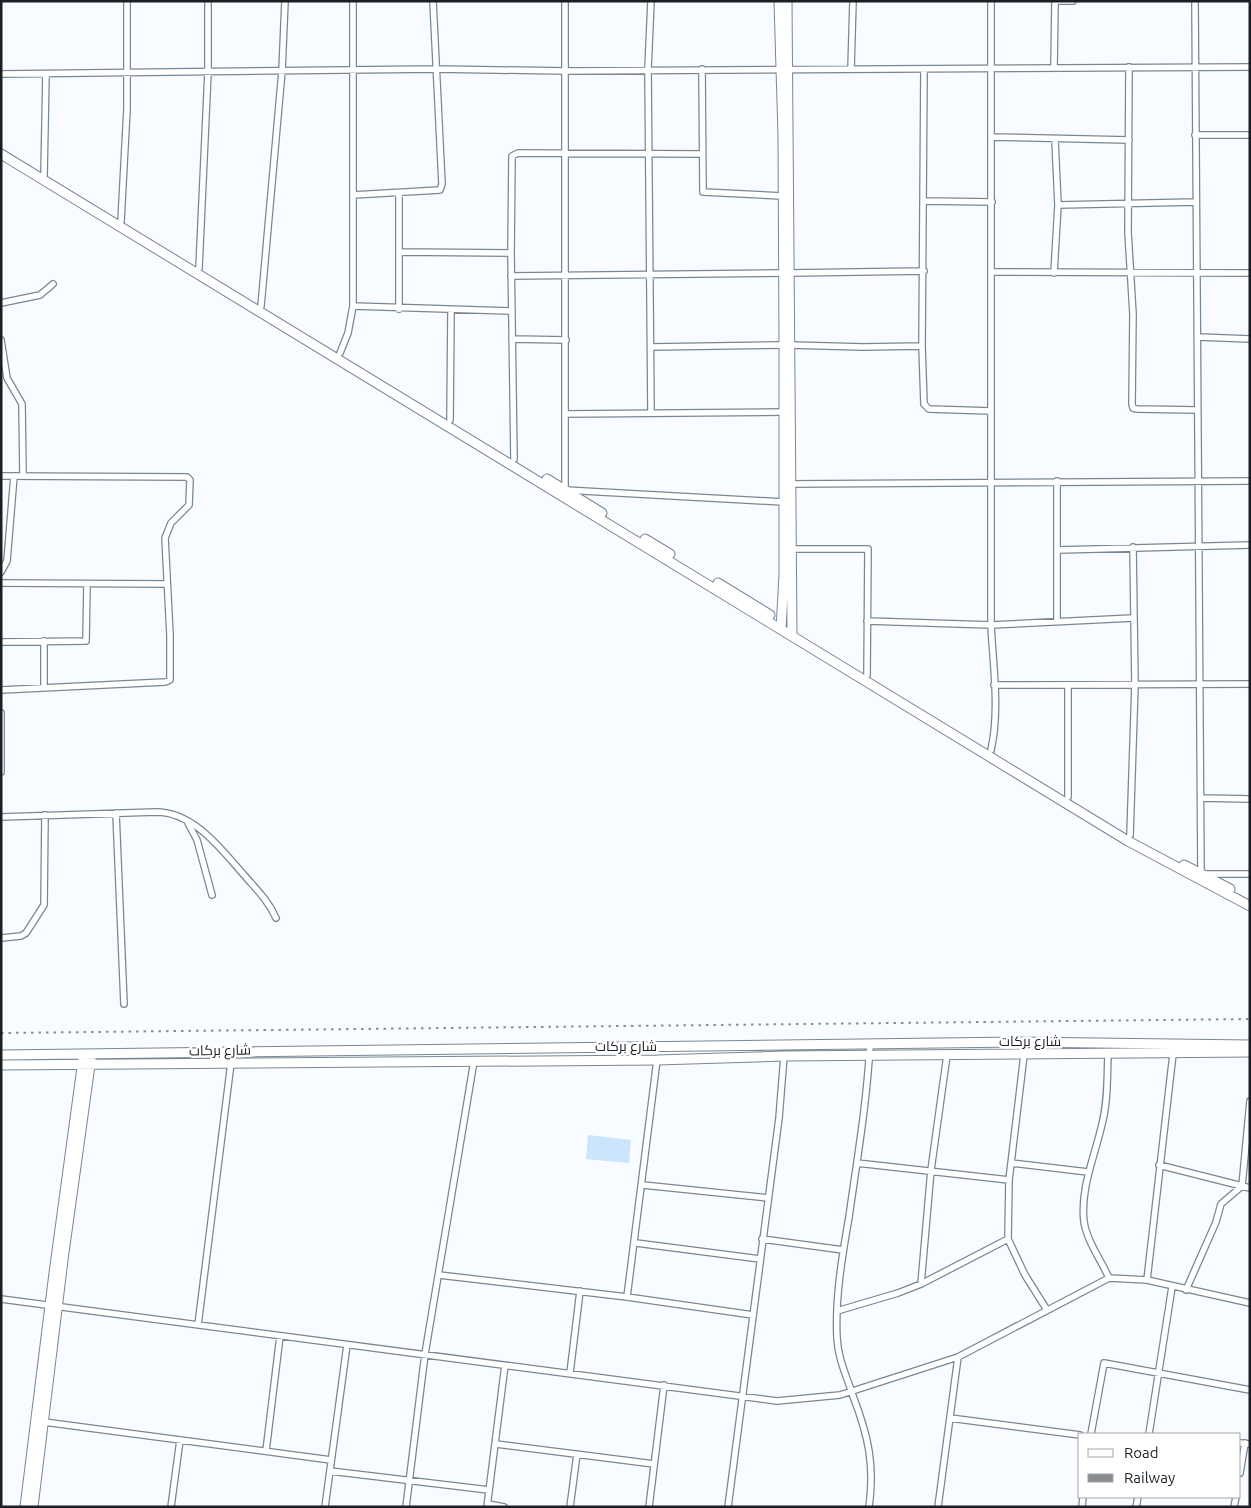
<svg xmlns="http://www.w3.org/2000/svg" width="1251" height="1508" viewBox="0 0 1251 1508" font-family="Ubuntu,Cairo,sans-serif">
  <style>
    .green { fill: #cbe5fd }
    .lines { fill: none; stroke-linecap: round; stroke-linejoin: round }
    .street-casing { stroke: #788795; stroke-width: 8 }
    .secondary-casing { stroke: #788795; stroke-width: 11 }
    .street { stroke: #fff; stroke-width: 5.5 }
    .secondary { stroke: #fff; stroke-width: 9 }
    .rail { stroke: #898d92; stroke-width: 2; stroke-dasharray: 2.5 5; stroke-linecap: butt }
    .labels { text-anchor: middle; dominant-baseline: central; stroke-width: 5; stroke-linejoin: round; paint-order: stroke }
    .street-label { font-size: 14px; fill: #191f25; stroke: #fff }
  </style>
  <rect width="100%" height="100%" fill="#f8fbff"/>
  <path class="green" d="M588 1135 631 1140 629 1163 586 1159Z"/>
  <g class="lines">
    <defs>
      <path id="street" d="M565 1V490L783 502
        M651 1 648 69 651 412
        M991 1V625C993 665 1000 710 991 750
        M1055 1H1073
        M1195 1 1201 874H1250
        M1129 67 1128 232 1133 314 1132 404 1133 408 1137 409 1197 410
        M1054 68 1055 1
        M702 69 703 192 783 196
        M851 69 853 1
        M924 69 922 346 924 404 929 409 991 411
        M1 74 436 69 566 71 1250 67
        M1195 135H1250
        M991 137 1129 140
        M44 175 46 74
        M353 195 440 190 442 184 433 1
        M925 201 992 202
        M1058 205 1196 202
        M121 221 127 109V1
        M401 252 511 253
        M199 268 208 72V1
        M992 272 1250 273
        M790 273 924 271
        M1054 273 1058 205 1055 140
        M511 276 783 273
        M1 303 40 295 53 284
        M261 306 282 71 285 1
        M353 306 512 311
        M399 309V194
        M1198 337 1250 339
        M512 339 566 340
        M1 340 7 378 22 404 23 476
        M790 345 863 347 922 346
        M651 347 784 345
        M340 353 348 333 353 306V1
        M565 414 784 412
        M450 420 451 311
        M514 459 511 253 512 156 518 153 701 154
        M1 476 187 477 190 480 189 505 171 523 165 538 170 635V680L165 682 1 690
        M789 484 1250 481
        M790 549H868L867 675
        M1058 550 1250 545
        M1 572 7 561 14 476
        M1 583 166 584
        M867 621 991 625 1133 618
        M1057 621V481
        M1 642 86 641 87 584
        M994 685 1250 684
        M44 688V641
        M1 713V772
        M1068 797V685
        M1201 798 1250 799
        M116 813 124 1004
        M1 817 156 812C194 812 221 849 244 875 256 889 268 900 276 918
        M188 823 197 840 212 895
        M1130 835 1135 685 1133 547
        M1 938 21 936 26 933 44 905 45 815
        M1024 1055 1009 1180 1008 1239 1025 1275 1047 1310
        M1108 1055C1107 1078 1108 1101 1102 1124 1095 1156 1080 1188 1084 1222 1087 1241 1101 1260 1109 1278
        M857 1163 1009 1180
        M1011 1163 1088 1172
        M1159 1165 1250 1188
        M643 1185 768 1198
        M762 1239 843 1250
        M636 1243 760 1259
        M439 1275 627 1297 753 1315
        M1147 1280 1173 1054
        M921 1284 931 1170 947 1055
        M1186 1290 1216 1222 1221 1204 1242 1186 1250 1101
        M627 1297 657 1060
        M1 1299 777 1401 840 1395 958 1357 1109 1278 1147 1280 1250 1303
        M837 1311 898 1293 921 1284 1008 1239
        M198 1325 231 1063
        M570 1373 580 1291
        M950 1418 1080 1435
        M44 1422 331 1460
        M1091 1434 1104 1363 1250 1390
        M1149 1434 1172 1287
        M1240 1443 1250 1444
        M496 1444 654 1464
        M266 1451 280 1336
        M330 1471 489 1490
        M1240 1473 1245 1443
        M488 1504 504 1507
        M171 1507 180 1440
        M325 1507 347 1345
        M406 1507 425 1354 474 1061
        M487 1507 505 1365
        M570 1507 577 1454
        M649 1507 664 1385
        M728 1507 779 1118 784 1056
        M869 1507C875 1465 868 1435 853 1396 847 1377 838 1359 837 1338 835 1298 842 1257 849 1217 857 1160 867 1102 870 1044
        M938 1507 958 1357
        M1082 1507 1083 1497
        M1136 1507 1138 1497
        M1234 1507 1236 1497"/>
      <path id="secondary" d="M779 1 783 136 784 345V575L781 629
        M787 1 792 635
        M1 154 1128 841 1250 906
        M547 479 602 513
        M645 539 670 554
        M718 583 770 615
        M1184 865 1230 889
        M1 1055 1018 1042 1250 1045
        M1 1065 657 1060 784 1056 1250 1052
        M25 1507 54 1273 83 1060
        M33 1507 63 1260 91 1058"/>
    </defs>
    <use href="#street" class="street-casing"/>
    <use href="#secondary" class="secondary-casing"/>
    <use href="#street" class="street"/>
    <use href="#secondary" class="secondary"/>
    <path class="rail" d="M1 1033 1250 1019"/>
  </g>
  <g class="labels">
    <g class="street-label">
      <text x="1030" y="1041">شارع بركات</text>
      <text x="626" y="1046">شارع بركات</text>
      <text transform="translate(220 1050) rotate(-1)">شارع بركات</text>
    </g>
  </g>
  <rect width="1251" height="1508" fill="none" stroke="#191f25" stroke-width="5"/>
  <rect x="1078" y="1433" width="162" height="65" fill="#ffffff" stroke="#a3a5a8"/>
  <rect x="1088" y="1449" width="25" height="8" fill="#ffffff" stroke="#a3a5a8"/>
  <text x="1124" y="1458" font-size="15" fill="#191f25">Road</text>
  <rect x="1088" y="1474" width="25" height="8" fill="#898d92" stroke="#a3a5a8"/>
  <text x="1124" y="1483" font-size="15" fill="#191f25">Railway</text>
</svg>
